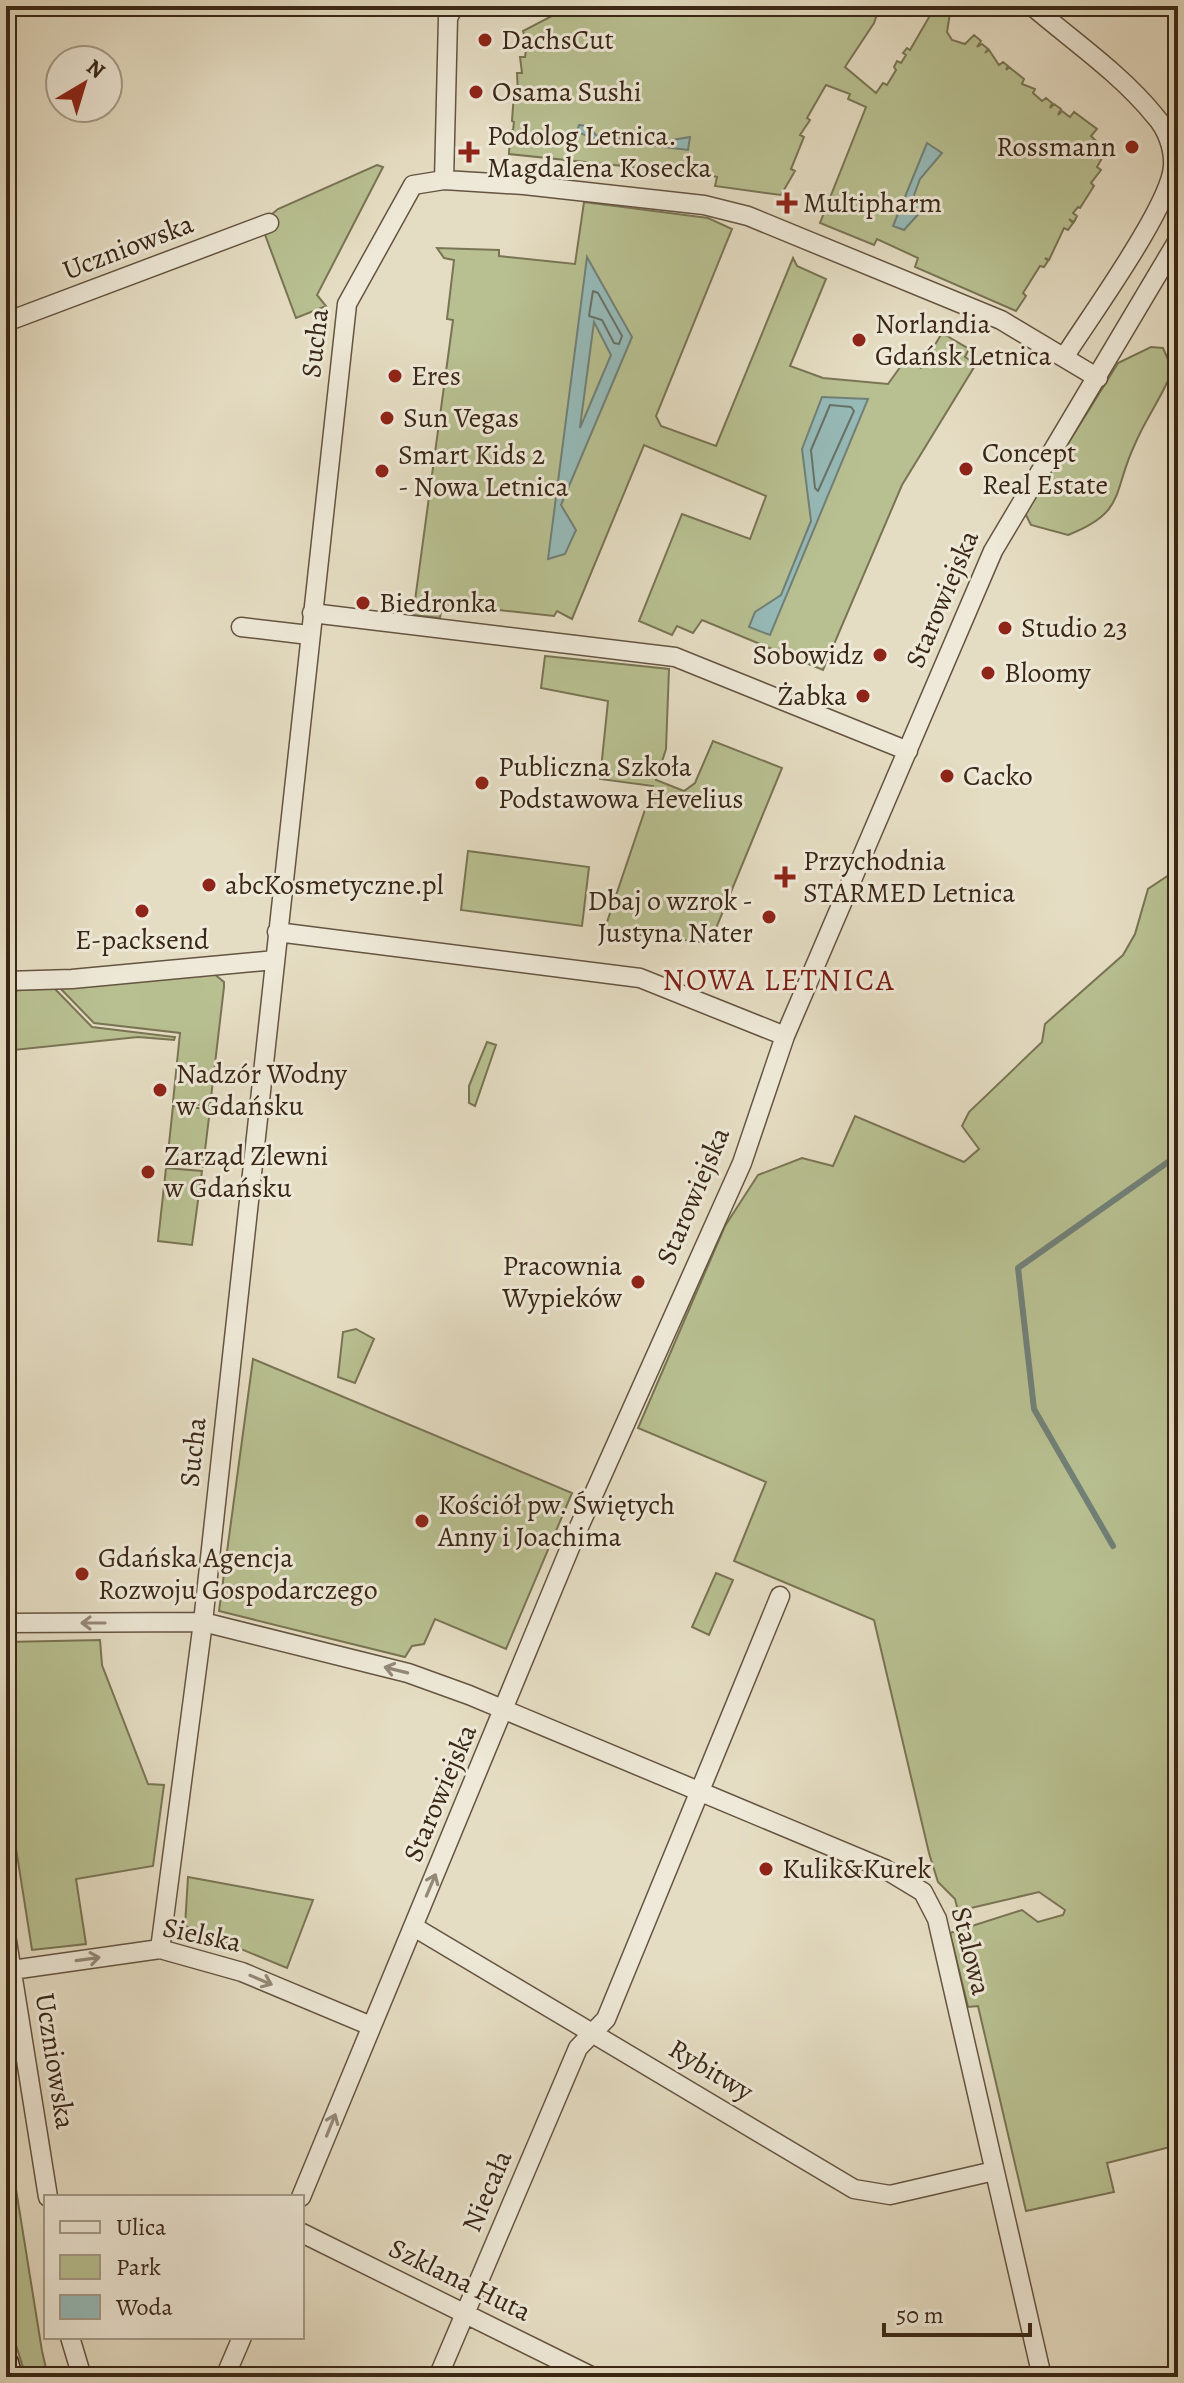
<svg xmlns="http://www.w3.org/2000/svg" width="1184" height="2383" viewBox="0 0 1184 2383" font-family="Alegreya,serif">
  <style>
    .green { fill: #b8c091; stroke: #797454; stroke-width: 2 }
    .water { fill: #96bbb9; stroke: #718078; stroke-width: 2; fill-rule: evenodd }
    .lines { fill: none; stroke-linecap: round; stroke-linejoin: round }
    .shore { stroke: #687168; stroke-width: 2 }
    .stream { stroke: #718078; stroke-width: 6 }
    .minor-casing { stroke: #655441; stroke-width: 21 }
    .secondary-casing { stroke: #3a2716; stroke-width: 27 }
    .minor { stroke: #eee9d8; stroke-width: 18 }
    .secondary { stroke: #eee9d8; stroke-width: 24 }
    .oneway { stroke: #948877 }
    .poi-dot { fill: #8f2418; stroke: #eee9d8; stroke-width: 3 }
    .labels { text-anchor: middle; dominant-baseline: central; stroke-width: 6; stroke-linejoin: round; paint-order: stroke }
    .poi-label { font-size: 28px; fill: #3a2716; stroke: #eee9d8; text-anchor: start }
    .street-label { font-size: 28px; fill: #3a2716; stroke: #eee9d8 }
    .neighbourhood-label { font-size: 30px; letter-spacing: 2px; fill: #7a1f14; stroke: #eee9d8 }
  </style>
  <rect width="100%" height="100%" fill="#e5ddc3"/>
  <filter id="stains"><feTurbulence type="fractalNoise" baseFrequency=".0025" numOctaves="4"/><feColorMatrix values="0 0 0 0 .2 0 0 0 0 .09 0 0 0 0 .02 0 0 0 .5 -.17"/></filter>
  <radialGradient id="worn" r=".72"><stop offset=".6" stop-color="#630" stop-opacity="0"/><stop offset="1" stop-color="#630" stop-opacity=".3"/></radialGradient>
  <path class="green" d="M571 6H880L874 23 845 67 876 93 883 83 887 85 896 70 894 67 897 61 901 63 906 55 903 53 907 48 910 50 932 12 936 14 941 6 951 7 947 32 952 40 965 44 974 35 981 41 977 47 982 44 988 49 985 53 989 50 999 65 1003 62 1008 66 1006 70 1009 67 1024 79 1022 84 1035 89 1033 93 1042 101 1046 98 1052 103 1050 108 1054 104 1061 109 1058 115 1062 111 1070 117 1074 112 1097 129 1091 136 1106 151 1097 167 1101 170 1091 183 1094 186 1080 208 1078 207 1073 213 1077 216 1074 222 1069 219 1073 223 1068 230 1064 228 1049 260 1045 258 1048 261 1044 267 1040 266 1023 293 1026 296 1016 311 915 267 918 258 877 239 874 245 820 223 866 107 848 99 850 94 826 85 807 118 810 120 800 135 804 137 791 169 795 171 781 195 715 186 717 177 709 175 509 154 510 130H513L514 122 512 121 514 93H518L517 73H522L520 57H525L526 50 521 49 522 41H526L523 31Z
    M377 165 383 167 317 295 326 306 296 318 264 232 267 218 278 209Z
    M584 202 708 218 732 229 656 416 661 426 716 446 793 258 797 266 826 279 790 366 823 378 888 384 906 359 921 368 942 333 969 349 965 357 976 364 902 485 823 670 702 620 693 633 677 626 672 635 639 621 682 514 750 539 766 496 644 445 572 619 557 611 554 616 442 604 440 618 413 615 453 320 447 319 454 260 444 258 437 248 499 250V256L575 264Z
    M1151 347 1163 348 1170 364V376C1160 400 1145 420 1135 444 1112 492 1127 512 1068 535L1031 525 1025 513 1118 363Z
    M545 656 669 669 666 749 656 780 684 791 695 783 713 741 782 768 710 943 604 931 653 786 600 779 608 701 541 688Z
    M468 851 589 867 582 926 461 910Z
    M1178 869V2145L1107 2163 1114 2192 1026 2211 978 2006 968 2007 950 1933 1022 1910 1038 1922 1063 1915 1065 1910 1039 1892 958 1911 955 1899 938 1882 929 1853 874 1620 734 1561 766 1482 638 1428 725 1226 758 1175 802 1158 833 1166 855 1116 964 1162 979 1149 962 1126 969 1112 1042 1042 1045 1024 1123 955 1135 934 1148 889Z
    M213 973 224 982V987L210 1106 173 1102 180 1033 94 1023 60 988Z
    M54 988 92 1027 175 1037 174 1040 138 1037 14 1050 7 991Z
    M487 1042 496 1045 475 1106 469 1103V1086Z
    M173 1106 210 1109 203 1167 167 1163Z
    M166 1168 202 1171 192 1245 158 1241Z
    M356 1329 374 1339 355 1383 338 1377 343 1332Z
    M253 1359 572 1493 506 1649 435 1619 424 1644 412 1646 405 1657 219 1611Z
    M716 1573 733 1580 709 1635 692 1627Z
    M100 1640 102 1665 148 1784 164 1785 153 1866 76 1879 86 1944 32 1950 6 1785V1642Z
    M188 1877 313 1900 287 1968 185 1926Z
    M6 2127 42 2351 48 2377H26L6 2313Z"/>
  <path class="water" d="M579 125 587 126 596 135 654 143 690 137 688 150 596 139 577 132Z
    M927 143 942 153 920 179 913 198 923 209 904 230 893 226Z
    M587 257 632 337 561 505 576 530 565 554 548 559ZM594 322 611 355 580 428V427Z
    M822 397 868 399 770 635 749 627 755 612 781 595 811 521 802 449Z"/>
  <g class="lines">
    <path class="shore" d="M593 291 598 293 622 336 619 344 614 343 602 320 589 316Z
      M830 405 851 407 854 411 818 491 815 488 811 450Z"/>
    <path class="stream" d="M1113 1546 1034 1409 1018 1268 1178 1155"/>
    <defs>
      <path id="minor" d="M1032 6C1073 41 1121 74 1155 116 1167 129 1174 149 1173 166 1171 205 1089 318 1065 356
        M444 180 448 18 454 6
        M6 322 269 223
        M312 613 675 657 908 751
        M241 627 309 635
        M277 932 640 978 785 1036
        M6 981 72 979 275 960
        M6 1623 203 1622 408 1673 469 1695 885 1869 923 1892 937 1919 1042 2377
        M414 1927 854 2189 890 2195 994 2171
        M6 1935 48 2197
        M160 1949 203 1622 347 304 413 185 444 180 524 185 704 205 748 216 1001 320 1098 378
        M12 1970 160 1949 242 1972 371 2026
        M301 2197 574 1538 742 1163 785 1036 993 551 1178 240
        M302 2233 593 2377
        M70 2337 82 2377
        M225 2377 242 2337
        M438 2377 578 2048 606 2019 780 1596"/>
      <path id="secondary" d="M6 2363 10 2377"/>
    </defs>
    <use href="#minor" class="minor-casing"/>
    <use href="#secondary" class="secondary-casing"/>
    <use href="#minor" class="minor"/>
    <use href="#secondary" class="secondary"/>
  </g>
  <defs><path id="oneway-shaft" d="M-6 0H5M1.5-3L5.5 0L1.5 3" fill="none" stroke-width="1.6" stroke-linecap="round" stroke-linejoin="round" transform="scale(2)"/></defs>
  <g class="oneway">
    <use href="#oneway-shaft" transform="translate(93 1623) rotate(180)"/>
    <use href="#oneway-shaft" transform="translate(396 1670) rotate(-166)"/>
    <use href="#oneway-shaft" transform="translate(431 1885) rotate(-67)"/>
    <use href="#oneway-shaft" transform="translate(88 1959) rotate(-8)"/>
    <use href="#oneway-shaft" transform="translate(261 1980) rotate(23)"/>
    <use href="#oneway-shaft" transform="translate(331 2125) rotate(-68)"/>
  </g>
  <g class="poi-dot">
    <circle cx="485" cy="40" r="8"/>
    <circle cx="476" cy="92" r="8"/>
    <circle cx="1132" cy="147" r="8"/>
    <path d="M465 140h8v8h8v8h-8v8h-8v-8h-8v-8h8z"/>
    <path d="M783 191h8v8h8v8h-8v8h-8v-8h-8v-8h8z"/>
    <circle cx="859" cy="340" r="8"/>
    <circle cx="395" cy="376" r="8"/>
    <circle cx="387" cy="418" r="8"/>
    <circle cx="966" cy="469" r="8"/>
    <circle cx="382" cy="471" r="8"/>
    <circle cx="363" cy="603" r="8"/>
    <circle cx="1005" cy="628" r="8"/>
    <circle cx="880" cy="655" r="8"/>
    <circle cx="988" cy="673" r="8"/>
    <circle cx="863" cy="696" r="8"/>
    <circle cx="947" cy="776" r="8"/>
    <circle cx="482" cy="783" r="8"/>
    <path d="M781 865h8v8h8v8h-8v8h-8v-8h-8v-8h8z"/>
    <circle cx="209" cy="885" r="8"/>
    <circle cx="142" cy="911" r="8"/>
    <circle cx="769" cy="917" r="8"/>
    <circle cx="160" cy="1090" r="8"/>
    <circle cx="148" cy="1172" r="8"/>
    <circle cx="638" cy="1282" r="8"/>
    <circle cx="422" cy="1521" r="8"/>
    <circle cx="82" cy="1574" r="8"/>
    <circle cx="766" cy="1869" r="8"/>
  </g>
  <g class="labels">
    <g class="poi-label">
      <text x="501" y="40">DachsCut</text>
      <text x="492" y="92">Osama Sushi</text>
      <text x="487" y="136">Podolog Letnica.<tspan x="487" dy="32">Magdalena Kosecka</tspan></text>
      <text x="1116" y="147" text-anchor="end">Rossmann</text>
      <text x="803" y="203">Multipharm</text>
      <text x="875" y="324">Norlandia<tspan x="875" dy="32">Gdańsk Letnica</tspan></text>
      <text x="411" y="376">Eres</text>
      <text x="403" y="418">Sun Vegas</text>
      <text x="982" y="453">Concept<tspan x="982" dy="32">Real Estate</tspan></text>
      <text x="398" y="455">Smart Kids 2<tspan x="398" dy="32">- Nowa Letnica</tspan></text>
      <text x="379" y="603">Biedronka</text>
      <text x="1021" y="628">Studio 23</text>
      <text x="864" y="655" text-anchor="end">Sobowidz</text>
      <text x="1004" y="673">Bloomy</text>
      <text x="847" y="696" text-anchor="end">Żabka</text>
      <text x="498" y="767">Publiczna Szkoła<tspan x="498" dy="32">Podstawowa Hevelius</tspan></text>
      <text x="963" y="776">Cacko</text>
      <text x="803" y="861">Przychodnia<tspan x="803" dy="32">STARMED Letnica</tspan></text>
      <text x="225" y="885">abcKosmetyczne.pl</text>
      <text x="753" y="901" text-anchor="end">Dbaj o wzrok -<tspan x="753" dy="32">Justyna Nater</tspan></text>
      <text x="142" y="940" text-anchor="middle">E-packsend</text>
      <text x="176" y="1074">Nadzór Wodny<tspan x="176" dy="32">w Gdańsku</tspan></text>
      <text x="164" y="1156">Zarząd Zlewni<tspan x="164" dy="32">w Gdańsku</tspan></text>
      <text x="622" y="1266" text-anchor="end">Pracownia<tspan x="622" dy="32">Wypieków</tspan></text>
      <text x="438" y="1505">Kościół pw. Świętych<tspan x="438" dy="32">Anny i Joachima</tspan></text>
      <text x="98" y="1558">Gdańska Agencja<tspan x="98" dy="32">Rozwoju Gospodarczego</tspan></text>
      <text x="782" y="1869">Kulik&amp;Kurek</text>
    </g>
    <g class="street-label">
      <text transform="translate(128 247) rotate(-21)">Uczniowska</text>
      <text transform="translate(315 343) rotate(-83)">Sucha</text>
      <text transform="translate(942 599) rotate(-67)">Starowiejska</text>
      <text transform="translate(693 1196) rotate(-67)">Starowiejska</text>
      <text transform="translate(193 1452) rotate(-84)">Sucha</text>
      <text transform="translate(440 1793) rotate(-67)">Starowiejska</text>
      <text transform="translate(202 1935) rotate(12)">Sielska</text>
      <text transform="translate(971 1951) rotate(76)">Stalowa</text>
      <text transform="translate(55 2061) rotate(81)">Uczniowska</text>
      <text transform="translate(711 2070) rotate(31)">Rybitwy</text>
      <text transform="translate(487 2191) rotate(-67)">Niecała</text>
      <text transform="translate(460 2280) rotate(26)">Szklana Huta</text>
    </g>
    <g class="neighbourhood-label">
      <text x="779" y="980">NOWA LETNICA</text>
    </g>
  </g>
  <rect width="1184" height="2383" fill="none" stroke="#e5ddc3" stroke-width="32"/>
  <rect x="8" y="8" width="1168" height="2367" fill="none" stroke="#3a2716" stroke-width="4"/>
  <rect x="16" y="16" width="1152" height="2351" fill="none" stroke="#3a2716" stroke-width="2"/>
  <rect x="44" y="2195" width="260" height="144" fill="#eee9d8" stroke="#a69b8a" stroke-width="2"/>
  <rect x="60" y="2221" width="40" height="12" fill="#eee9d8" stroke="#a69b8a" stroke-width="2"/>
  <text x="116" y="2235" font-size="24" fill="#3a2716">Ulica</text>
  <rect x="60" y="2255" width="40" height="24" fill="#b8c091" stroke="#a69b8a" stroke-width="2"/>
  <text x="116" y="2275" font-size="24" fill="#3a2716">Park</text>
  <rect x="60" y="2295" width="40" height="24" fill="#96bbb9" stroke="#a69b8a" stroke-width="2"/>
  <text x="116" y="2315" font-size="24" fill="#3a2716">Woda</text>
  <g transform="translate(84 84) rotate(38)"><circle r="38" fill="#eee9d8" stroke="#a69b8a" stroke-width="2"/>
  <path d="M0-6L14 30L0 20L-14 30Z" fill="#8f2418"/>
  <text y="-12" font-size="22" font-weight="bold" text-anchor="middle" fill="#3a2716">N</text>
  </g>
  <path d="M884 2323v12h146v-12" fill="none" stroke="#3a2716" stroke-width="4"/>
  <text x="896" y="2323" font-size="24" fill="#3a2716" stroke="#eee9d8" stroke-width="6" paint-order="stroke">50 m</text>
  <rect width="100%" height="100%" filter="url(#stains)"/>
  <rect width="100%" height="100%" fill="url(#worn)"/>
</svg>
